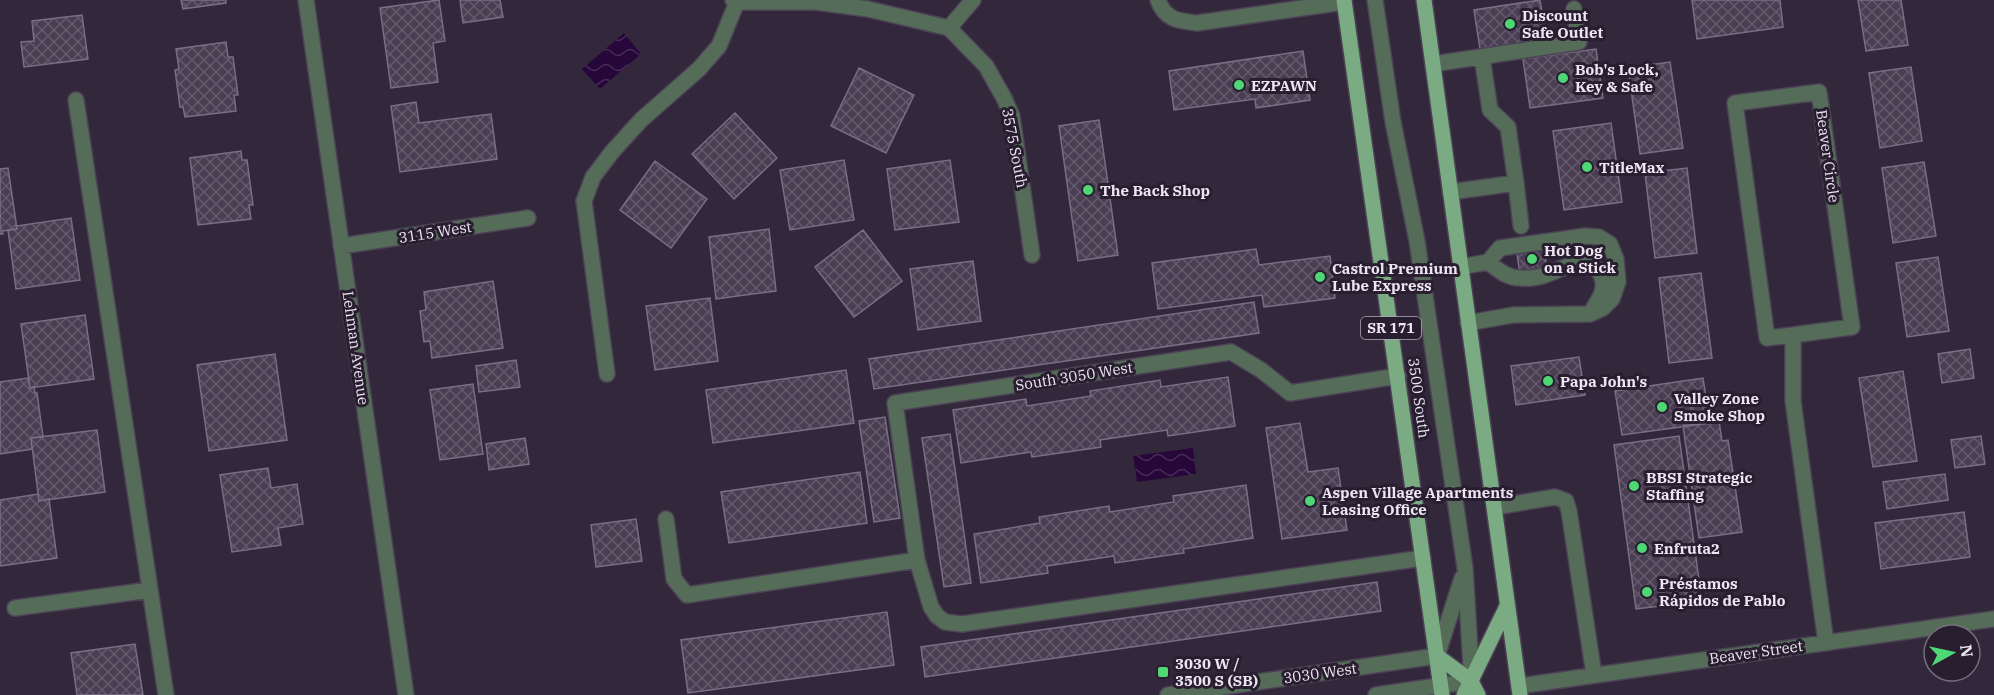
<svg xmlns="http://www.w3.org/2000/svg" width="1994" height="695" viewBox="0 0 1994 695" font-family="'IBM Plex Serif',serif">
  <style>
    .water { fill: url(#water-waves) }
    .building { fill: url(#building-cross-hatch); stroke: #7a6e84; stroke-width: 1.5 }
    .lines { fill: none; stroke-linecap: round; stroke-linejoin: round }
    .minor-casing { stroke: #4c4255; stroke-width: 18 }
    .major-casing { stroke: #4c4255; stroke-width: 18 }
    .minor { stroke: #556c59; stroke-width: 15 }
    .major { stroke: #7aab83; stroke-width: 15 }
    .poi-dot { fill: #4fd675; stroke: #281e30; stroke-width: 2 }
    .labels { text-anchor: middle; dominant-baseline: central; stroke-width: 6; stroke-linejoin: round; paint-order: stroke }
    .shield { fill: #281e30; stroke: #b1a9b8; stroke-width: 1.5 }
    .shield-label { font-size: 14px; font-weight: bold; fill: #ece5f2 }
    .poi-label { font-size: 15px; font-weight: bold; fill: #ece5f2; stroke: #281e30; text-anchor: start }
    .street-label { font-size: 15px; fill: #ece5f2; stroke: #281e30 }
  </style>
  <defs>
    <pattern id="water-waves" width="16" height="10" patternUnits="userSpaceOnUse" patternTransform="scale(1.5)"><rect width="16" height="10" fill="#27073a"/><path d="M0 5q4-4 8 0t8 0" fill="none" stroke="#462b57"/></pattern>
    <pattern id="building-cross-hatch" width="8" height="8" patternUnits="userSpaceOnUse" patternTransform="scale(1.5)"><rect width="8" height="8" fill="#4a3e53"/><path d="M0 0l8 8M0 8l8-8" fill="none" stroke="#645a6c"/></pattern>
  </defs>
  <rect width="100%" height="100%" fill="#32273b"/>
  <path class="water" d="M624 33 641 54 600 89 582 69Z
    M1193 448 1196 474 1137 482 1133 456Z"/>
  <path class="building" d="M181 0H226V3L183 9Z
    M439 0 445 41 433 43 438 82 391 88 380 8Z
    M460 0H500L503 17 463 23Z
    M1540 0 1546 39 1480 49 1474 10Z
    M1692 0H1780L1783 27 1697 39Z
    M1858 0H1901L1908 45 1866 51Z
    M82 15 88 59 24 67 21 42 34 41 32 21Z
    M226 42 228 57H233L238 95H234L236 111 185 117 183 107H180L175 70 179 69 176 49Z
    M1596 49 1603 98 1530 108 1523 59Z
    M1303 51 1310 100 1256 108 1255 99 1174 110 1169 71Z
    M1670 62 1683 148 1640 154 1628 68Z
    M1911 67 1922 141 1880 148 1869 73Z
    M859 68 914 95 886 153 831 126Z
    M416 102 419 123 491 114 497 159 400 172 391 106Z
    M735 113 777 158 734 199 692 154Z
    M1099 120 1118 255 1078 261 1059 126Z
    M1611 123 1622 202 1564 210 1553 131Z
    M241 151 242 160H247L253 205H249L251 219 198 225 190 158Z
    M844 160 854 220 790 230 780 170Z
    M950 160 959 222 895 230 887 169Z
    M655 161 707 199 671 248 620 210Z
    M1924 162 1936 236 1893 243 1882 168Z
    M8 168 17 229 2 231 3 234H0V169Z
    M1687 168 1697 253 1655 258 1645 173Z
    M71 218 80 280 16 289 8 230 17 229 16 226Z
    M769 229 776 291 716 299 709 237Z
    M863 230 902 281 854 317 815 267Z
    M1543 244 1547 269 1520 274 1516 248Z
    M1256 249 1259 265 1330 256 1335 298 1264 307 1262 295 1158 309 1152 263Z
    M1938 257 1949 331 1907 337 1896 263Z
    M973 261 981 321 918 330 910 269Z
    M1701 273 1712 358 1669 363 1659 278Z
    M493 281 503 348 432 358 430 341 424 342 420 311 426 310 424 292Z
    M710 298 718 361 655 370 646 306Z
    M1254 302 1259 333 874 389 869 359Z
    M85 315 94 379 30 388 21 324Z
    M1970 349 1974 378 1942 383 1938 354Z
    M275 354 287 440 209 451 197 365Z
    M1579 357 1585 395 1516 405 1511 366Z
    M516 360 520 387 479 392 476 366Z
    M846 370 854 423 713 443 706 390Z
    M1903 371 1917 461 1873 467 1859 378Z
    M1228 377 1235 426 1168 436 1167 430 1100 440 1101 447 1032 457 1031 452 961 463 953 410 1026 399 1027 406 1091 396 1090 391 1160 380 1161 387Z
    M28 378 30 388 34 387 35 393H37L43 437 31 438 32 449 0 454V382Z
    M1703 378 1710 423 1622 435 1615 391Z
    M473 384 483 454 440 460 430 390Z
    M885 417 900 518 874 522 859 421Z
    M1719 421 1722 441 1728 440 1742 532 1699 538 1683 426Z
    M1300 423 1308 472 1338 468 1347 530 1282 539 1266 428Z
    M97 430 105 492 39 501 31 438Z
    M950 434 971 583 944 587 922 438Z
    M1679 436 1702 601 1636 609 1614 445Z
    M1981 436 1985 464 1955 468 1951 440Z
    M525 438 529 464 489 470 486 444Z
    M268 468 271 488 297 484 303 524 278 528 281 545 232 552 220 475Z
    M860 472 867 523 729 543 721 492Z
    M1945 474 1948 500 1887 509 1883 482Z
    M1246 485 1253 538 1183 549 1184 553 1115 563 1114 556 1047 566 1048 573 981 583 974 534 1040 523 1039 517 1109 506 1110 512 1174 502 1173 496Z
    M38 494 39 501 49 499 57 558 0 566V500Z
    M1964 512 1970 557 1881 569 1875 523Z
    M636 519 642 561 596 567 591 525Z
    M1377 582 1381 611 925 677 921 647Z
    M887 612 894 665 688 693 681 640Z
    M135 644 143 695H77L71 653Z"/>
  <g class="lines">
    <defs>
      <path id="minor" d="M306 0 406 695
        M733 0 737 2H816L868 9 949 28 986 66 1004 98 1012 116 1032 255
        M1158 0C1165 20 1179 21 1197 23L1344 2
        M1375 0 1393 122 1417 241 1465 568 1472 683
        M949 28 973 0
        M1433 64 1579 42 1574 9
        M76 100 166 695
        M1516 183 1521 226
        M1450 192 1516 183 1508 127 1490 110 1482 57
        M341 246 528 218
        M1488 262C1498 270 1507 278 1521 278 1528 279 1541 277 1548 274 1564 268 1591 251 1601 275 1607 288 1600 298 1593 309
        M1460 267 1488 262 1500 248 1586 236 1599 237 1610 244 1616 259 1618 282 1612 299 1603 308 1590 314 1513 315 1468 323
        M1793 335 1767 338 1735 103 1819 92 1852 327 1793 335V401L1826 643
        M607 374 584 201 593 177 612 152 641 120 699 69 719 46 737 2
        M1398 376 1290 393 1261 370 1231 352 895 403 917 560 931 607 937 616 945 622 962 624 1423 558
        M1495 507 1555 497 1566 501 1569 511 1594 675
        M666 519 674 579 687 595 917 560
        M15 608 150 590
        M1519 686 1994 619
        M1168 695 1437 656 1462 578
        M1376 695 1471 681"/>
      <path id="major" d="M1344 0 1442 695
        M1424 0 1520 695
        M1437 656 1471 681 1478 695
        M1464 695 1507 606"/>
    </defs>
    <use href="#minor" class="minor-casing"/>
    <use href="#major" class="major-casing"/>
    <use href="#minor" class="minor"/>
    <use href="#major" class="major"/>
  </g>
  <g class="poi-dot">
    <circle cx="1510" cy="24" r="6"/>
    <circle cx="1563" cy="78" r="6"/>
    <circle cx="1239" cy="85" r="6"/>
    <circle cx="1587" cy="167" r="6"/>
    <circle cx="1088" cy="190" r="6"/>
    <circle cx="1532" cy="259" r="6"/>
    <circle cx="1320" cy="277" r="6"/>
    <circle cx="1548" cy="381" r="6"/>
    <circle cx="1662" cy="407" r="6"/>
    <circle cx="1634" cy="486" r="6"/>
    <circle cx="1310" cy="501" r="6"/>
    <circle cx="1642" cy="548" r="6"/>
    <circle cx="1647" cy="592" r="6"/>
    <rect x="1157" y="666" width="12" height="12" rx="3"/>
  </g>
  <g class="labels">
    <rect class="shield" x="1361" y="317" width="60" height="22" rx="4.5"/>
    <g class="shield-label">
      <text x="1391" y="328">SR 171</text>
    </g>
    <g class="poi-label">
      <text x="1522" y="15">Discount<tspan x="1522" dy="17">Safe Outlet</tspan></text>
      <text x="1575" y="69">Bob's Lock,<tspan x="1575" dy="17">Key &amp; Safe</tspan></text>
      <text x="1251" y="85">EZPAWN</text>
      <text x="1599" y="167">TitleMax</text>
      <text x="1100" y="190">The Back Shop</text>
      <text x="1544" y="250">Hot Dog<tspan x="1544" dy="17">on a Stick</tspan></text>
      <text x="1332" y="268">Castrol Premium<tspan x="1332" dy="17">Lube Express</tspan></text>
      <text x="1560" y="381">Papa John's</text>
      <text x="1674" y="398">Valley Zone<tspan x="1674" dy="17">Smoke Shop</tspan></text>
      <text x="1646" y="477">BBSI Strategic<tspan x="1646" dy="17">Staffing</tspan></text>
      <text x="1322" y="492">Aspen Village Apartments<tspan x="1322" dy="17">Leasing Office</tspan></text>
      <text x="1654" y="548">Enfruta2</text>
      <text x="1659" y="583">Préstamos<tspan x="1659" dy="17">Rápidos de Pablo</tspan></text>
      <text x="1175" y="663">3030 W /<tspan x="1175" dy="17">3500 S (SB)</tspan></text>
    </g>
    <g class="street-label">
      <text transform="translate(1015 148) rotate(79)">3575 South</text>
      <text transform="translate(1828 156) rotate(82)">Beaver Circle</text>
      <text transform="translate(435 232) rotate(-9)">3115 West</text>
      <text transform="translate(356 348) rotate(82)">Lehman Avenue</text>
      <text transform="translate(1074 376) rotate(-9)">South 3050 West</text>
      <text transform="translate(1419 398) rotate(82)">3500 South</text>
      <text transform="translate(1756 652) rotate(-8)">Beaver Street</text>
      <text transform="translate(1320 673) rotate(-8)">3030 West</text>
    </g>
  </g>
  <g transform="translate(1952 653) rotate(82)"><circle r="28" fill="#281e30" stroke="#766e7e" stroke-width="1.5"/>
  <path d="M0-4.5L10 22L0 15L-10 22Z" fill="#4fd675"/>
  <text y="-9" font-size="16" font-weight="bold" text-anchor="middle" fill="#ece5f2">N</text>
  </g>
</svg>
